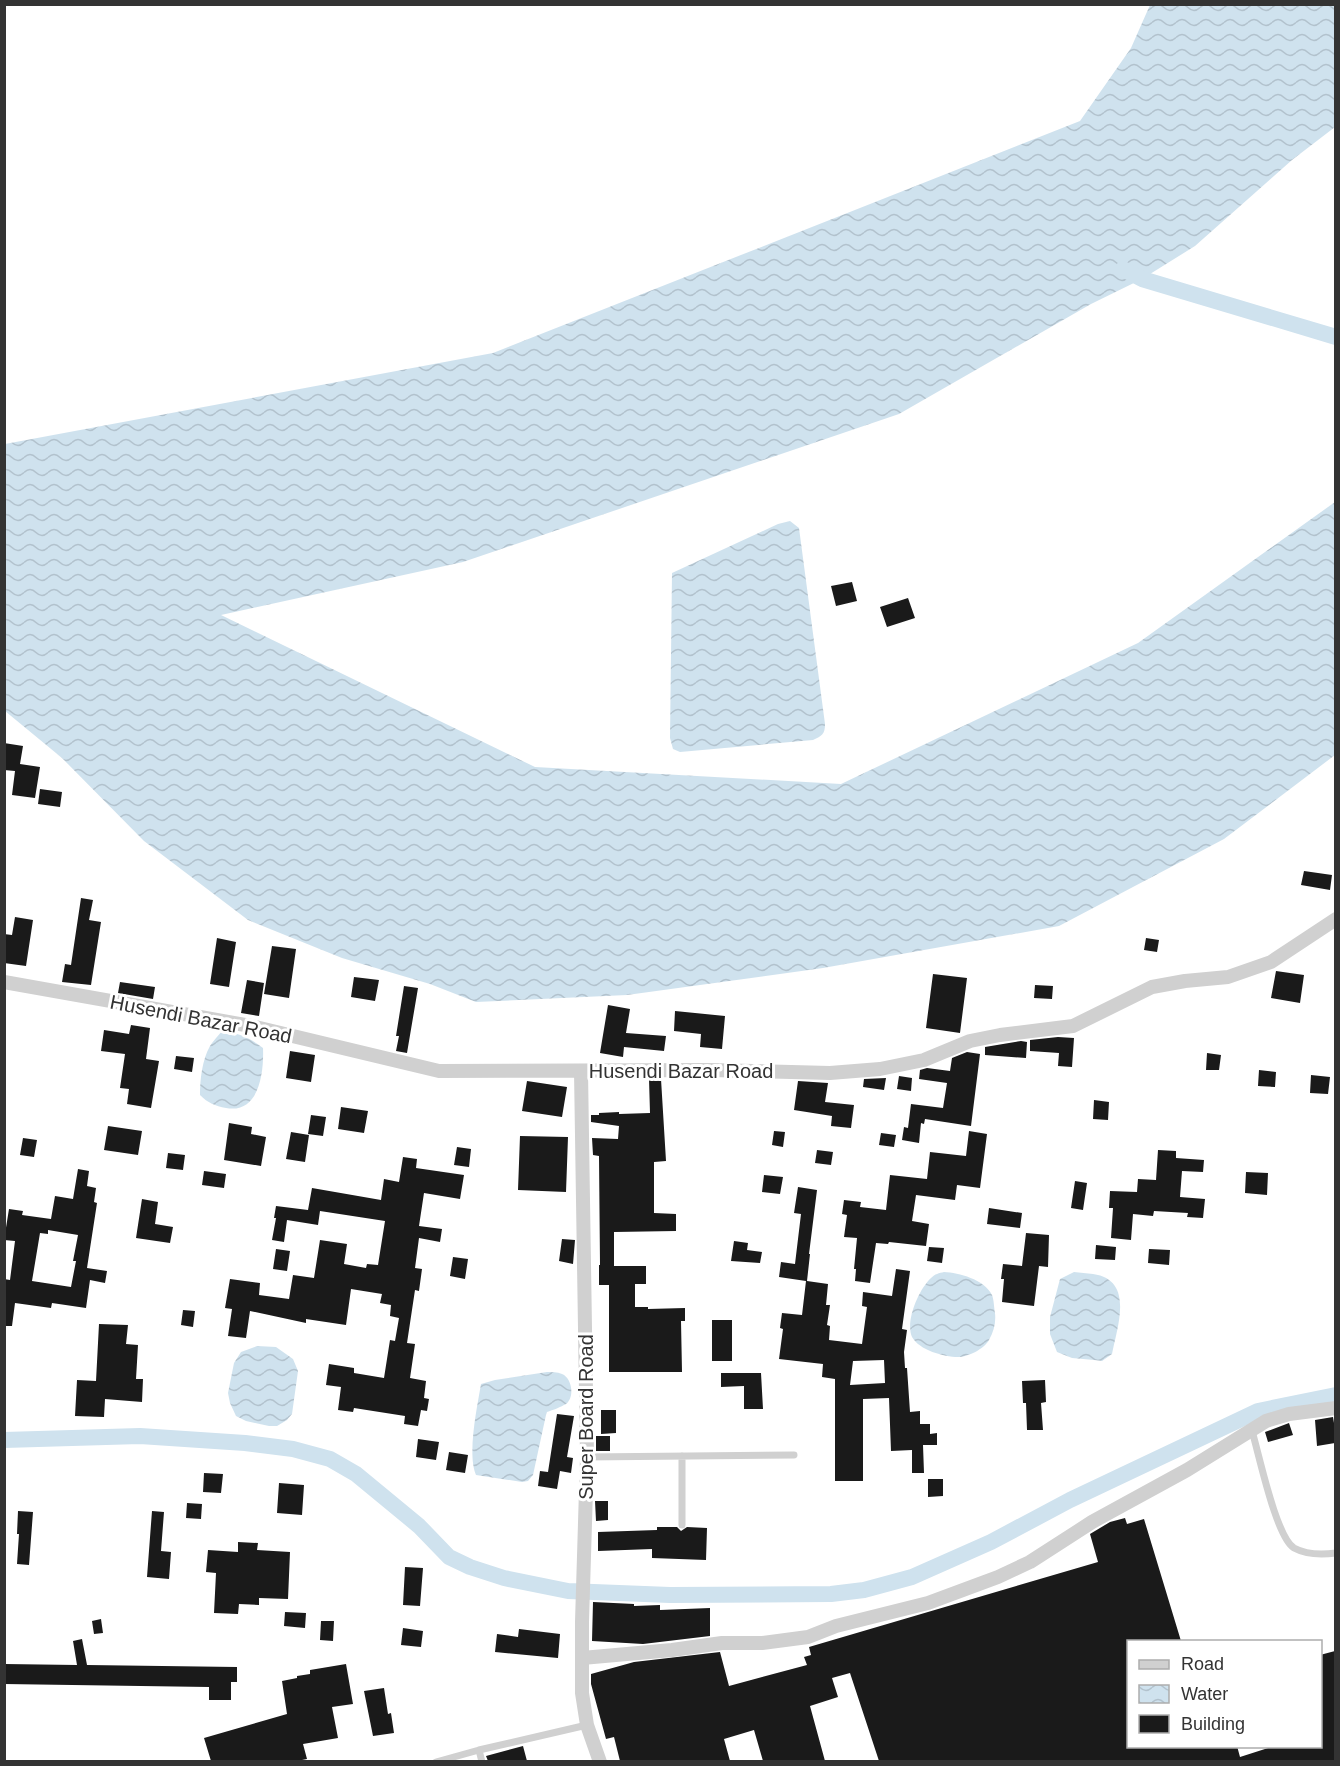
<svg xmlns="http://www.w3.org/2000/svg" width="1340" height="1766" viewBox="0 0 1340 1766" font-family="Arial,sans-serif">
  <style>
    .water { fill: url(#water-waves) }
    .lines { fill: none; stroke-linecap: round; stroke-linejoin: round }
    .canal { stroke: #cfe2ee; stroke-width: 16 }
    .building { fill: #1a1a1a; fill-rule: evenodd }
    .service { stroke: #d0d0d0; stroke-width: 7 }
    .minor { stroke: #d0d0d0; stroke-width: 14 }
    .labels { text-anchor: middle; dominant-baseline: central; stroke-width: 6; stroke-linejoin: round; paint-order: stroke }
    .street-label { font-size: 20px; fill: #333; stroke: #fff }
  </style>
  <defs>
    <pattern id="water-waves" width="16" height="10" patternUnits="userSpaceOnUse" patternTransform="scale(1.5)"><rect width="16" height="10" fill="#cfe2ee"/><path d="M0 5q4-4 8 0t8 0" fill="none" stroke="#b2c2cd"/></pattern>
  </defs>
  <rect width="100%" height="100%" fill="#fff"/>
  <path class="water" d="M1150 5H1335V127L1292 160 1195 246 1142 279 1091 304 899 414 463 562 221 615 535 767 841 784 1138 643 1335 502V755L1224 839 1059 926 823 968 627 995 476 1002 430 984 342 958 248 920 144 841 62 758 5 711V444L493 353 1080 121 1131 48Z
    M790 521 799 528 825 724C825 734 822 736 813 740L680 752 673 749 670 738 672 573 778 524Z
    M222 1031C239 1033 250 1038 263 1048 264 1073 259 1114 226 1108 215 1106 208 1103 200 1095 200 1080 202 1060 210 1046 213 1041 218 1036 222 1031Z
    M944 1272C959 1273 984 1279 992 1295 994 1300 994 1308 995 1313 996 1323 994 1331 989 1340 984 1349 968 1357 958 1357 944 1357 919 1350 912 1337 905 1321 919 1289 931 1278 935 1274 939 1273 944 1272Z
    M1074 1272C1080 1273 1087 1273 1093 1274 1135 1280 1117 1327 1112 1354L1102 1361 1094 1360 1072 1358 1057 1352 1050 1334V1317L1060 1279Z
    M257 1346 276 1347 293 1359 298 1371 292 1414 287 1420 277 1426H269L246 1421 236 1416 230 1403 228 1393 234 1363 241 1352Z
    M547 1372C552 1372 557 1372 562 1374 572 1378 575 1397 566 1404 561 1407 553 1410 547 1412L546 1415 533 1475 528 1481 522 1482 476 1475C467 1454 477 1408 481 1384L495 1380Z"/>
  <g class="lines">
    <path class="canal" d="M1123 269 1142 279 1336 337
      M4 1440 140 1436 245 1443 293 1449 330 1459 356 1474 419 1526 449 1557 470 1567 504 1578 568 1591 670 1595 831 1594 864 1590 912 1577 991 1542 1070 1500 1258 1411 1336 1395"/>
  </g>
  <path class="building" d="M852 582 857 601 836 606 831 586Z
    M908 598 915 618 887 627 880 607Z
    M4 743 23 746 20 764 40 767 35 798 12 795 15 771 4 770Z
    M40 789 62 792 60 807 38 804Z
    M1304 871 1332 875 1330 890 1301 885Z
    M81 898 93 900 89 920 101 922 91 985 62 982 65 964 71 965Z
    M15 917 33 920 26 966 4 963V934L12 935Z
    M217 938 236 942 229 987 210 984Z
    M1146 938 1159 940 1157 952 1144 950Z
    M272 946 296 949 289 998 264 994Z
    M1276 971 1304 975 1300 1003 1271 998Z
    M933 974 967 978 960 1033 926 1028Z
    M354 977 379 980 375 1001 351 997Z
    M247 980 264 983 259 1016 241 1013Z
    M120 982 155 987 153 999 118 993Z
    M1035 985 1053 986 1052 999 1034 998Z
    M404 986 418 988 407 1053 396 1051 399 1036H396Z
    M608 1005 630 1009 626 1033 666 1036 664 1051 624 1047 623 1057 600 1053Z
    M675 1011 725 1016 722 1049 700 1047 701 1034 674 1031Z
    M131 1025 150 1028 146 1059 159 1061 151 1108 127 1104 129 1089 120 1088 125 1054 101 1051 104 1030 129 1034Z
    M1058 1037 1074 1038 1072 1067 1058 1066 1059 1053 1030 1051V1040Z
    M1021 1041 1027 1042 1026 1058 985 1055V1047Z
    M290 1051 315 1055 311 1082 286 1078Z
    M967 1052 980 1054 971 1126 925 1119 924 1124 921 1123 919 1143 902 1140 904 1127 908 1128 911 1104 943 1108 947 1083 919 1079 920 1070 927 1068 950 1071 952 1058Z
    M1207 1053 1221 1055 1219 1070H1206Z
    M176 1056 194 1058 192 1072 174 1069Z
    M1259 1070 1276 1072 1275 1087 1258 1086Z
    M1311 1075 1330 1077 1328 1094 1310 1093Z
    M899 1076 912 1078 911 1091 897 1089Z
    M886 1078 884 1090 863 1087 864 1079Z
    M649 1079H661L666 1161 654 1162V1213L676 1214V1231L614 1232V1266H646V1284H635V1307H648V1309L685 1308V1321H681L682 1372H609V1285H599V1265H600L599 1156 593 1155 592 1138 618 1139 619 1126 591 1122V1115H599V1113L619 1112V1114L650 1113Z
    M527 1081 567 1087 562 1117 522 1111Z
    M798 1081 828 1083 825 1102 854 1105 851 1128 831 1126 832 1116 794 1110Z
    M1094 1100 1109 1102 1108 1120 1093 1119Z
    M341 1107 368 1111 364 1133 338 1129Z
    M311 1115 326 1117 323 1136 308 1134Z
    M229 1123 252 1127 251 1134 266 1137 261 1166 224 1160Z
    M108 1126 142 1131 138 1155 104 1150Z
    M774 1131 785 1132 783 1147 772 1145Z
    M969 1131 987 1134 980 1188 957 1185 955 1200 916 1195 912 1221 929 1224 926 1246 889 1242 888 1244 876 1243 870 1283 855 1281 856 1269H854L857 1238 844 1237 847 1215 842 1214 844 1200 861 1202 860 1207 886 1210 890 1175 927 1179 930 1152 966 1156Z
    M291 1132 309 1135 305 1162 286 1159Z
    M881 1133 896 1135 894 1147 879 1145Z
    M520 1136 568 1137 566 1192 518 1190Z
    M23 1138 37 1140 34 1157 20 1155Z
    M457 1147 471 1149 469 1167 454 1165Z
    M817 1150 833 1152 831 1165 815 1163Z
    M1158 1150 1176 1151V1158L1204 1160 1203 1172 1182 1171 1180 1197 1205 1199 1203 1218 1187 1217 1188 1213 1154 1211 1153 1216 1133 1214 1131 1240 1111 1238 1113 1208H1109L1110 1191 1137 1192 1138 1179 1156 1180Z
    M168 1153 185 1155 183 1170 166 1168Z
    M403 1157 417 1159 416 1168 464 1175 460 1199 424 1193 419 1226 442 1229 440 1242 419 1238 415 1268 422 1269 419 1291 415 1290 407 1343 415 1344 410 1378 426 1381 424 1398 429 1399 427 1411 421 1410 418 1426 404 1424 405 1416 354 1408 353 1412 338 1410 341 1387 326 1385 329 1364 354 1368V1373L384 1378 390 1340 395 1341 399 1318 390 1316 391 1305 380 1303 382 1294 351 1289 346 1325 306 1319V1323L250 1311 246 1338 228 1336 232 1309 225 1308 230 1279 260 1283 259 1295 289 1299 293 1275 314 1278 320 1240 347 1244 344 1264 366 1268 367 1264 378 1265 385 1221 320 1211 318 1225 287 1220 284 1242 272 1240 276 1218H274L276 1206 308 1210 312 1188 381 1200 384 1179 399 1182Z
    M78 1169 89 1171 87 1186 96 1188 94 1202 97 1203 87 1268 107 1271 105 1283 90 1280 86 1308 52 1303 51 1308 15 1303 12 1326H4V1279L10 1280 15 1241 4 1240 9 1209 23 1211 22 1215 51 1219 55 1196 73 1199ZM48 1230 78 1235 73 1261H76L71 1287 32 1281 40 1233 48 1234Z
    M204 1171 226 1174 224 1188 202 1185Z
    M1246 1172 1268 1173 1267 1195 1245 1193Z
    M764 1175 783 1177 780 1194 762 1192Z
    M1075 1181 1087 1183 1083 1210 1071 1208Z
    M798 1187 817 1190 809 1254H810L807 1281 828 1284 826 1305H830L827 1325 830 1326 829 1340 862 1344 867 1307 862 1306 863 1292 892 1296 896 1269 910 1271 902 1329 907 1330 904 1352 905 1368H907L910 1412 920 1411V1424H930V1434L937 1433V1445H923L924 1473H912V1450L891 1451 889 1398 863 1399V1481H835V1379L822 1377 823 1364 779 1359 783 1329 780 1328 782 1313 802 1315 806 1281 779 1277 781 1262 795 1264 801 1214 794 1213ZM884 1360 885 1383 850 1385 853 1361Z
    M142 1199 158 1202 155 1224 173 1227 170 1243 136 1238Z
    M989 1208 1022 1213 1020 1228 987 1224Z
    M1026 1233 1049 1235 1048 1267 1039 1266 1034 1306 1002 1302 1004 1279H1001L1003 1264 1022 1266Z
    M562 1239 575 1240 573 1264 559 1261Z
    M734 1241 748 1243 747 1250 762 1252 760 1263 731 1261Z
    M1096 1245 1116 1247 1115 1260 1095 1259Z
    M929 1247 944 1248 942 1263 927 1261Z
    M276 1249 290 1251 287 1271 273 1269Z
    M1149 1249 1170 1250 1169 1265 1148 1263Z
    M453 1257 468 1259 465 1279 450 1276Z
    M183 1310 195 1311 193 1327 181 1325Z
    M712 1320H732V1361H712Z
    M99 1324 128 1325 126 1344 138 1345 136 1379H143L142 1402 105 1399 104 1417 75 1416 77 1380 96 1381Z
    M721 1373H761L763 1409H744V1386L721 1387Z
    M1045 1380 1046 1402 1041 1403 1043 1430H1027L1026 1403H1023L1022 1381Z
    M601 1410H616V1433L601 1434Z
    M557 1414 574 1416 567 1457 573 1458 571 1473 560 1471 557 1489 538 1486 540 1471 548 1472Z
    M1333 1417 1334 1423H1335V1443L1317 1446 1315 1420Z
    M1289 1423 1293 1435 1268 1442 1265 1432Z
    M596 1436H610V1451H596Z
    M418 1439 439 1442 436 1460 416 1457Z
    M449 1452 468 1455 465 1473 446 1470Z
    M204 1473 223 1474 221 1493 203 1492Z
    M928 1479H943V1496L928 1497Z
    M279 1483 304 1485 302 1515 277 1513Z
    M595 1501H608V1520L596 1521Z
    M187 1503 202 1504 201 1519 186 1518Z
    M18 1511 33 1512 29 1565 17 1564 19 1534H17Z
    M152 1511 164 1512 161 1551 171 1552 169 1579 147 1577Z
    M1125 1518 1127 1524 1144 1519 1181 1641H1128V1746H1237L1240 1757 1274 1746H1320V1655L1335 1651V1761H879L850 1673 832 1678 838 1697 810 1706 825 1761H763L754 1730 724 1739 730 1761H620L614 1737 606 1739 591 1684V1674L634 1662 720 1652 729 1686 807 1665 804 1657 811 1655 809 1647 1098 1562 1090 1534 1110 1522Z
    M657 1527H677L681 1531 687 1527 707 1528 706 1560 652 1558V1549L598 1551V1532L657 1530Z
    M238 1542 258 1543 257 1550 290 1552 288 1599 259 1598V1605L239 1604 238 1614 214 1613 216 1573 206 1572 208 1550 238 1552Z
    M405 1567 423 1568 420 1606 403 1605Z
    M593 1602 634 1604V1606L660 1605V1610L710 1608V1636L643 1644 592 1641Z
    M285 1612 306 1613 305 1628 284 1626Z
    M101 1619 103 1633 94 1634 92 1621Z
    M321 1621H334L333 1641 320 1640Z
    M403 1628 423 1631 421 1647 401 1645Z
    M519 1629 560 1634 558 1658 495 1652 497 1634 518 1637Z
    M82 1639 87 1665 237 1667V1682H231V1700H209V1687L4 1684V1664L77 1665 73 1641Z
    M346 1664 353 1704 332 1707 338 1738 303 1744 307 1759 297 1761H211L204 1738 287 1714 282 1681 297 1678V1676L310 1674V1670Z
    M384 1688 388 1714 391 1713 394 1733 373 1736 364 1691Z
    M523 1746 527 1761H488L486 1756Z"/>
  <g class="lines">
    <path class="service" d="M1252 1431C1259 1454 1276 1537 1294 1548 1307 1555 1322 1555 1336 1553
      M682 1456V1525
      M587 1457 794 1455
      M479 1750 482 1762
      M436 1762 479 1750 587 1725"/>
    <path class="minor" d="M4 982 251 1026 439 1071 710 1070 830 1073 880 1069 924 1060 970 1041 1000 1035 1073 1026 1152 987 1185 981 1228 977 1271 962 1336 919
      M581 1071 587 1457 582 1622V1693L587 1725 600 1762
      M582 1658 672 1650 722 1643H762L808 1637 836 1626 928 1603 998 1577 1030 1562 1092 1522 1187 1470 1266 1421 1289 1414 1336 1408"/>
  </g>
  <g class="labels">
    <g class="street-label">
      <text transform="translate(201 1019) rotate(11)">Husendi Bazar Road</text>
      <text x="681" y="1071">Husendi Bazar Road</text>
      <text transform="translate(586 1417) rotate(-90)">Super Board Road</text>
    </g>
  </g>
  <rect width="1340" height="1766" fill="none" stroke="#333333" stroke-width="12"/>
  <rect x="1127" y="1640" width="195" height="108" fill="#ffffff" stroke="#adadad" stroke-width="1.5"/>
  <rect x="1139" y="1660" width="30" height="9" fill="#d0d0d0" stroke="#adadad" stroke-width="1.5"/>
  <text x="1181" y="1670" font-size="18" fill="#333333">Road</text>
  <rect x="1139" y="1685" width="30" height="18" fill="url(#water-waves)" stroke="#adadad" stroke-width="1.5"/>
  <text x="1181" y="1700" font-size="18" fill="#333333">Water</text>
  <rect x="1139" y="1715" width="30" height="18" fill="#1a1a1a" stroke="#adadad" stroke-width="1.5"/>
  <text x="1181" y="1730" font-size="18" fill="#333333">Building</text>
</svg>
